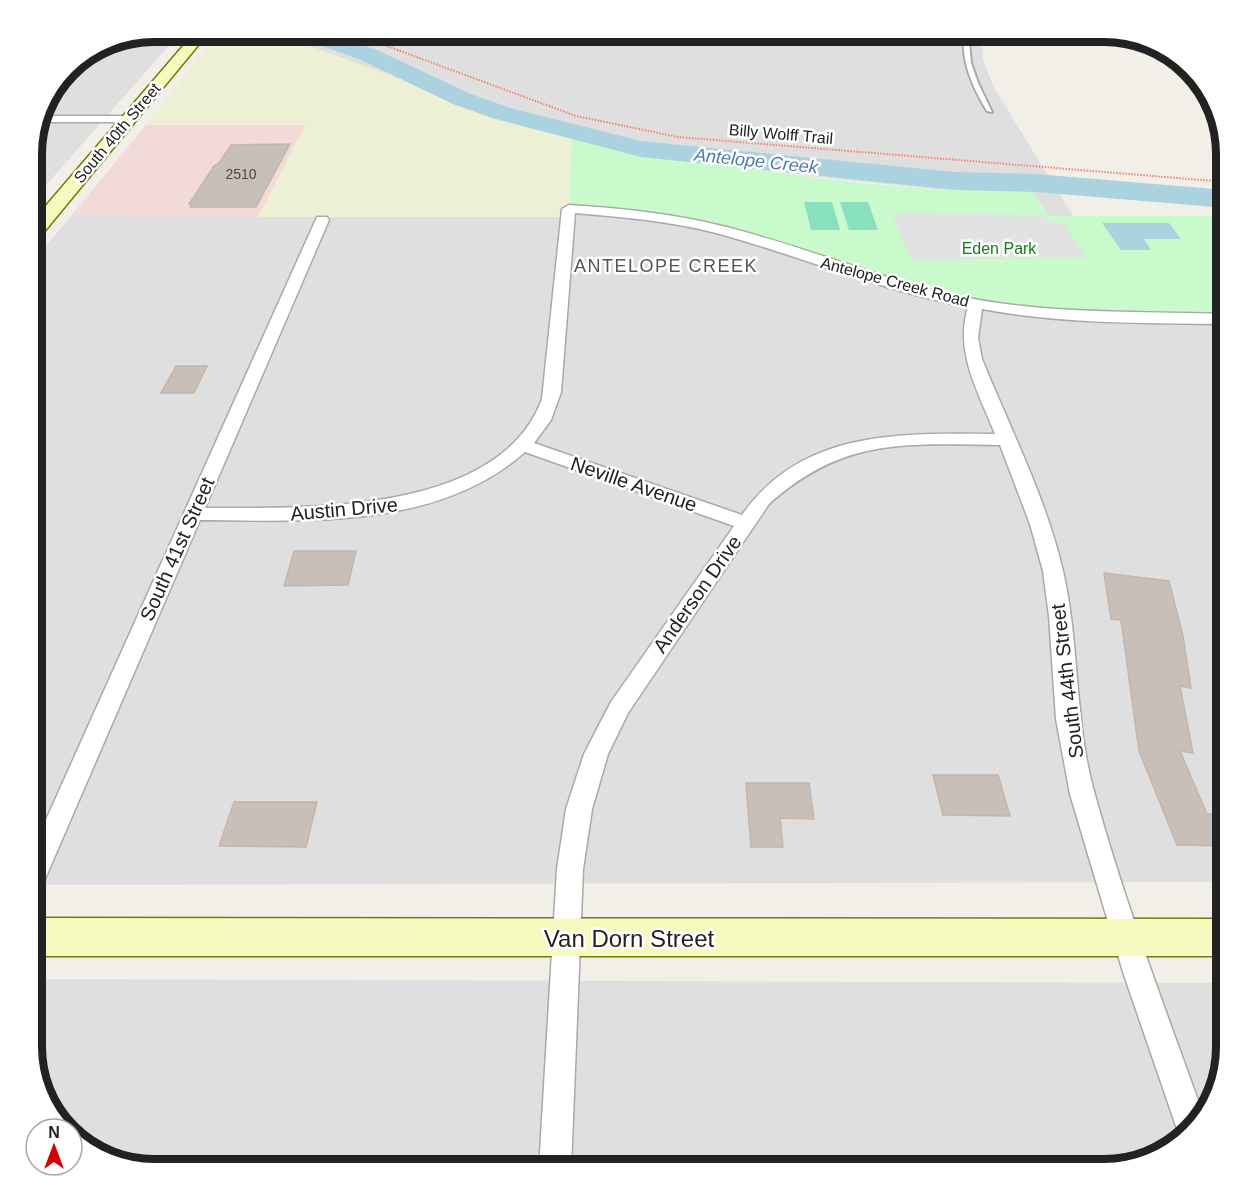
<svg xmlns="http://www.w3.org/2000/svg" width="1258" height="1201" viewBox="0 0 1258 1201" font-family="Helvetica,sans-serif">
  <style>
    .residential { fill: #e0dfdf }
    .commercial { fill: #f2dad9 }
    .farmland { fill: #eef0d5 }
    .park { fill: #c8facc }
    .pitch { fill: #88e0be }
    .parking { fill: #e2e2e2 }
    .water { fill: #aad3df }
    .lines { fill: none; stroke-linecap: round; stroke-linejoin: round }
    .river { fill: #aad3df; fill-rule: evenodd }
    .building { fill: #c7bfb8; stroke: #c4b6ab; stroke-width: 1.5 }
    .service-casing { stroke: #a9a9a9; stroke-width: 4 }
    .minor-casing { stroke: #a9a9a9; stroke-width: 3 }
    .secondary-casing { stroke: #707d05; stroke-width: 3 }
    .path { stroke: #fa8072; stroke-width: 2; stroke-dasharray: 1.5 1.5; stroke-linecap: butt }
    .service { fill: #fff; fill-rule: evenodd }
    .minor { fill: #fff; fill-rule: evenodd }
    .secondary { fill: #f7fabf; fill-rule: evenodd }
    .labels { text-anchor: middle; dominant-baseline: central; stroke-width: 5; stroke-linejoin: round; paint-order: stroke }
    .far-number-label { font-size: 14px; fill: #4b4948 }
    .far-street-label { font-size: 16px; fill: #222; stroke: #fff }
    .far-park-label { font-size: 16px; fill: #0c8416; stroke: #fff }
    .far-water-label { font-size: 18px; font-style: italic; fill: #4a7aab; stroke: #fff }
    .far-neighbourhood-label { font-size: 18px; letter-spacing: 1.5px; fill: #555; stroke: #fff }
    .street-label { font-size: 20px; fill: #222; stroke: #fff }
    .near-street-label { font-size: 24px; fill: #222; stroke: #fff }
    .rim { fill: none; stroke: #222; stroke-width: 8 }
  </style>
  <rect width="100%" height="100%" fill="#f2efe9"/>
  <path class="residential" d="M154 32H181L32 201V145L44 99 73 62 107 41Z
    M271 32H982L983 59 993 86 1073 216H1048L1032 190 937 189 826 178 723 164 636 146 572 128 490 112Z
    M569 209 642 215 1110 318 1226 319V882L32 885V263L71 216 568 217Z
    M32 979 1226 983V1047L1217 1094 1185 1139 1151 1160 1105 1169H154L107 1160 72 1135V1129L62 1128 41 1094 32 1048Z"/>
  <path class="commercial" d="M146 125H306L258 217 71 216Z"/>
  <path class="farmland" d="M219 32H271L490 112 572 128 568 217H258L305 125H146Z"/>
  <path class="park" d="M572 128C691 161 813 182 936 189 968 191 1000 189 1032 190L1048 216H1226V319L1110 318 976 304 715 229 569 209Z"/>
  <path class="pitch" d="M804 202H832L840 230H811Z
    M840 202H868L878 230H849Z"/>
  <path class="parking" d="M892 213 1043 215 1048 221 1064 224 1087 258 910 259Z"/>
  <path class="water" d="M1102 223H1169L1181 239H1144L1151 250H1121Z"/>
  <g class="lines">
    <path class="river" d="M294 32H325L377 50 471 94 510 108 641 141 955 172 1036 174 1226 190V208L1036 192 955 190 641 157 492 118 453 104 361 60 297 37Z"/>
  </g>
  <path class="building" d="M290 144 256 207H190L192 204H189L214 166 219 163 231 145Z
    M176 366H207L194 393H161Z
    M294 551H356L348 585 284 586Z
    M1104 573 1169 581 1183 636 1191 688 1180 686 1193 753 1180 751 1207 814H1227V846L1177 845 1139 751 1121 620 1111 619Z
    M933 775H998L1010 816 943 815Z
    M746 783H809L814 819 780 818 783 847H751Z
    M234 802H317L306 847 219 846Z"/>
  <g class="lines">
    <defs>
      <path id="service" d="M964 32H968L971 63 978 83 992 112 987 111C972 86 961 61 964 32Z"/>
      <path id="minor" d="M40 116H129L135 119 129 122H39Z
        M569 205C619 208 669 213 718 225 798 244 874 277 954 295 1044 315 1135 311 1226 314V324C1145 323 1062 324 982 309L978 338 982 359C1010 428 1046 498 1063 571 1080 645 1074 722 1095 795 1125 903 1165 1009 1203 1114L1185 1139 1182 1140 1177 1129 1123 972 1070 794 1056 719 1049 616 1043 571 1030 524 1000 445C905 444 844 437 769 504L628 713 608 754 592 809 583 869 571 1169H539L557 869 566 809 584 754 611 702 734 526 525 452C438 529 308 521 200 520L45 879 41 887 32 891V851L317 217H327L329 220 205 508C306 508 499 515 542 399L562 209ZM575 213C622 217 671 221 716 233 801 256 882 291 968 307 954 352 979 393 995 434 902 433 802 429 742 515L534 443 551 420 561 392Z"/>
      <path id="secondary" d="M195 32H209L39 238 32 240V222Z
        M32 918 1226 919V956H32Z"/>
    </defs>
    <use href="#service" class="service-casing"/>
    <use href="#minor" class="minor-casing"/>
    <use href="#secondary" class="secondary-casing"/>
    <path class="path" d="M349 32 576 116 678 137 1226 182"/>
    <use href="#service" class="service"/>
    <use href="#minor" class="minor"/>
    <use href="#secondary" class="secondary"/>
  </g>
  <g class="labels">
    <g class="far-number-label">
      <text x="241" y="174">2510</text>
    </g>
    <g class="far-street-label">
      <text transform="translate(117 133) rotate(-50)">South 40th Street</text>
      <text transform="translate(781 134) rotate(5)">Billy Wolff Trail</text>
      <text transform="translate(895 282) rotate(15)">Antelope Creek Road</text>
    </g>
    <g class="far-park-label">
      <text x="999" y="248">Eden Park</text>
    </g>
    <g class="far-water-label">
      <text transform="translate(756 161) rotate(6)">Antelope Creek</text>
    </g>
    <g class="far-neighbourhood-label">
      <text x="666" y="266">ANTELOPE CREEK</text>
    </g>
    <g class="street-label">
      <text transform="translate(634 484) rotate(19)">Neville Avenue</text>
      <text transform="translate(344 509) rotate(-5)">Austin Drive</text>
      <text transform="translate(177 549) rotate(-66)">South 41st Street</text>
      <text transform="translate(697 594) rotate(-55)">Anderson Drive</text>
      <text transform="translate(1067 681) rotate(-97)">South 44th Street</text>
    </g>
    <g class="near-street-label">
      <text x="629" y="938">Van Dorn Street</text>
    </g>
  </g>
  <path d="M0 0H1258V1201H0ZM154 42H1104A112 112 0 0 1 1216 154V1047A112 112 0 0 1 1104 1159H154A112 112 0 0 1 42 1047V154A112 112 0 0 1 154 42Z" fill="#fff" fill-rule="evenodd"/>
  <path class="rim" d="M154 42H1104A112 112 0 0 1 1216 154V1047A112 112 0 0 1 1104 1159H154A112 112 0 0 1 42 1047V154A112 112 0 0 1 154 42Z"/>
  <g transform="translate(54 1147)"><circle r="28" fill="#ffffff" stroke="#a7a7a7" stroke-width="1.5"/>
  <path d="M0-4.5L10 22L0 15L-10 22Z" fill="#d40000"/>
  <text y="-9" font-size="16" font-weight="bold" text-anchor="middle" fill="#222222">N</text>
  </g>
</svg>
